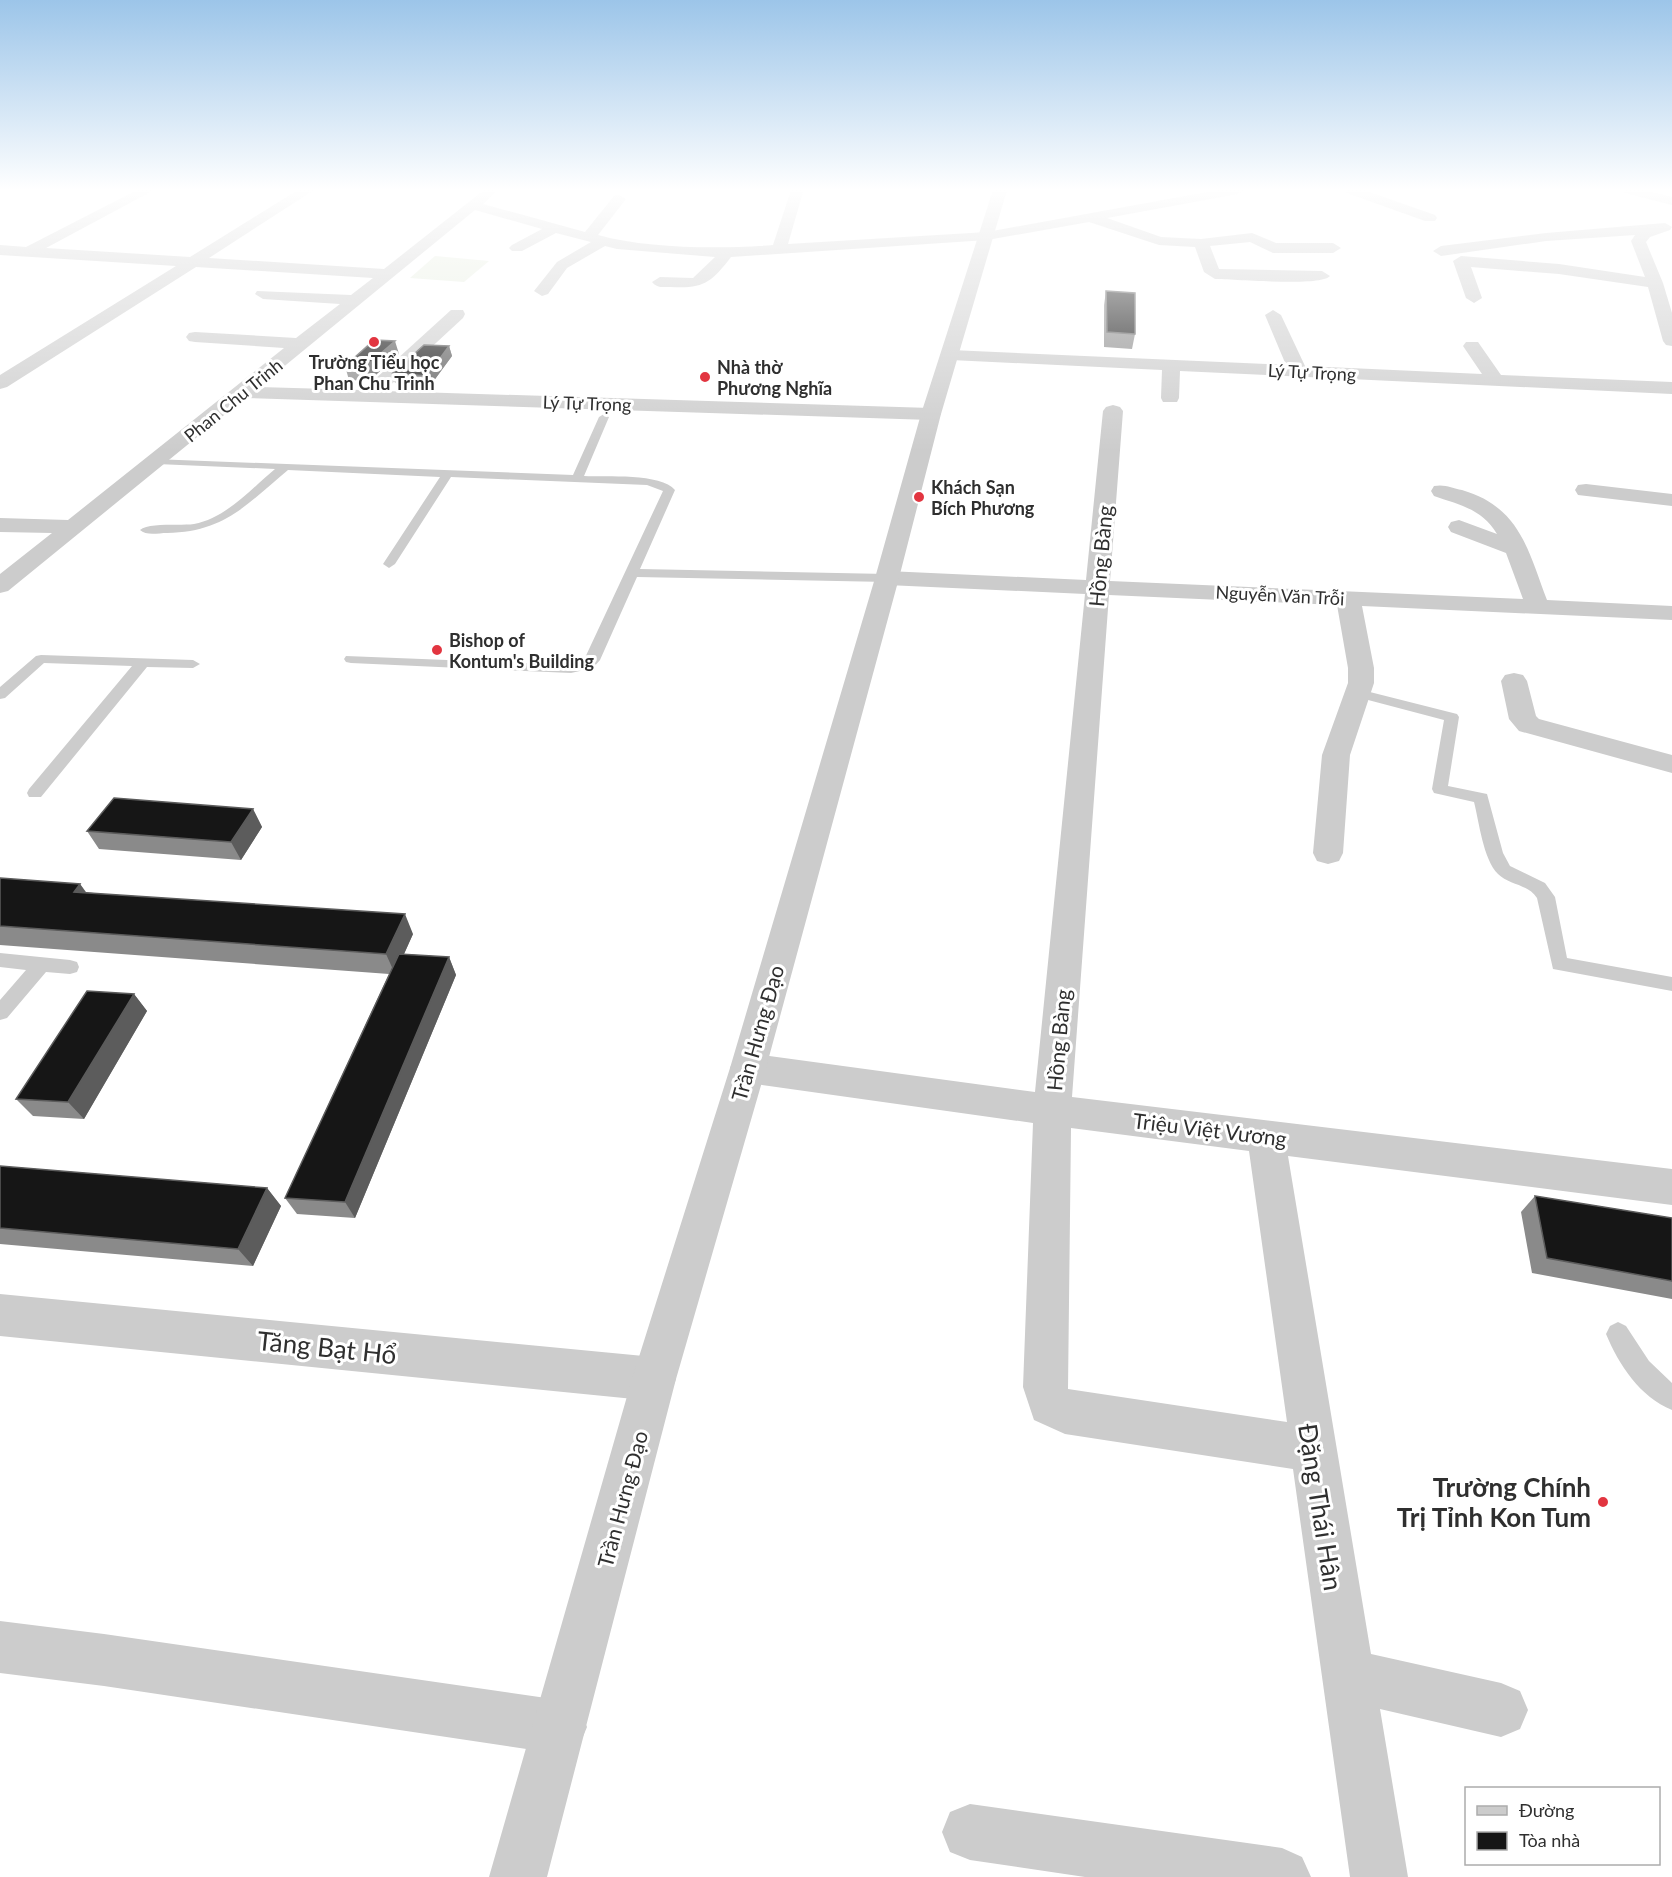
<svg xmlns="http://www.w3.org/2000/svg" width="1672" height="1877" viewBox="0 0 1672 1877" font-family="Lato,sans-serif">
  <style>
    .green { fill: #e5ecdd }
    .lines { fill: none; stroke-linecap: round; stroke-linejoin: round }
    .service { fill: #ccc; fill-rule: evenodd }
    .minor { fill: #ccc; fill-rule: evenodd }
    .tertiary { fill: #ccc; fill-rule: evenodd }
    .wall { fill: #8a8a8a }
    .shaded-wall { fill: #5c5c5c }
    .building { fill: #161616; stroke: #5c5c5c; stroke-width: 1.5 }
    .poi-dot { fill: #e23540; stroke: #fff; stroke-width: 2 }
    .labels { text-anchor: middle; dominant-baseline: central; stroke-width: 6; stroke-linejoin: round; paint-order: stroke }
    .far-poi-label { font-size: 18px; font-weight: bold; fill: #2f2f2f; stroke: #fff; text-anchor: start }
    .far-street-label { font-size: 18px; fill: #2f2f2f; stroke: #fff }
    .street-label { font-size: 21px; fill: #2f2f2f; stroke: #fff }
    .near-street-label { font-size: 26px; fill: #2f2f2f; stroke: #fff }
    .near-poi-label { font-size: 26px; font-weight: bold; fill: #2f2f2f; stroke: #fff; text-anchor: end }
  </style>
  <rect width="100%" height="100%" fill="#fff"/>
  <path class="green" d="M435 256 489 261 464 282 410 278Z"/>
  <g class="lines">
    <path class="service" d="M604 414 609 417 584 476C606 477 661 473 675 490L640 569 887 574 893 578 887 582 637 577 600 660 593 668 571 673 351 663 346 662 344 659 346 656 571 665 583 662 663 491 647 485 451 477 395 564 389 568 383 564 440 477 288 470C247 504 225 532 167 533 158 533 146 536 140 530 149 522 181 526 194 524 226 518 251 489 275 469L157 464 153 463V459L573 475 599 417Z
      M41 655 193 660 200 664 193 668 147 667 41 797H29L27 793 29 789 132 666 44 663 5 698 0 699V687L36 656Z
      M1358 689 1457 714 1459 717 1448 786 1487 794 1503 853 1510 866 1545 883 1555 897 1567 958 1672 977V991L1553 969 1537 898C1528 884 1509 885 1498 874 1483 859 1479 821 1474 802L1434 793 1432 789 1444 720 1353 696 1351 693 1353 690Z
      M0 953 70 960 77 962 79 967 77 972 70 974 46 972 7 1018 0 1020V1000L26 970 0 967Z
      M1618 1322 1626 1326 1649 1361 1672 1383V1410C1640 1397 1619 1365 1606 1334L1610 1326Z"/>
    <path class="minor" d="M137 190H154L46 248 190 257 298 190H314L209 258 384 269 484 190H494L496 192 483 204 585 232 614 196 619 195 626 199 598 235C649 249 720 249 773 245L791 190H801L803 192 788 244 987 232 1218 190H1244L1238 194 1107 218 1161 237 1201 239 1252 233 1276 243H1333L1341 248 1333 253H1273L1250 242 1210 246 1219 269 1322 271 1330 276C1321 287 1234 279 1215 279L1204 272 1195 247 1159 245 1089 222 987 240 731 257C711 283 703 289 670 287 662 287 657 288 652 282L660 277 693 278 715 257 617 249 605 246 567 268 548 294 542 296 534 291 557 262 591 242 556 233 522 251H512L509 248 512 245 542 229 475 210 259 387 363 390 451 310H463L465 314 463 318 384 391 931 408 938 410 941 414 938 418 931 420 245 398 8 591 0 593V574L52 533 0 532V518L68 520 284 348 195 342 189 341 186 337 189 333 195 332 296 338 340 304 263 299 255 294 257 291 351 295 373 278 196 267 7 387 0 389V375L176 266 0 255V245L26 247Z
      M1345 190H1364L1435 215 1437 218 1435 221H1425L1347 193Z
      M1665 223 1672 227 1670 230 1650 237 1646 242 1663 283 1672 313V346L1666 345 1663 341 1648 287 1559 274 1471 267 1482 298 1474 303 1466 298 1453 261 1461 256 1559 264 1645 277 1631 241 1635 235 1546 241 1441 256 1433 251 1441 246 1546 233Z
      M1273 310 1281 315 1305 366 1482 374 1463 346 1466 342H1478L1501 375 1672 382V394L1180 371 1179 398 1177 402H1163L1161 398 1162 370 951 360 945 359 942 355 945 351 951 350 1286 365 1265 315Z
      M1113 405 1120 407 1123 411 1110 581 1523 599 1506 553 1451 532 1448 527 1451 522 1459 520 1497 534C1482 509 1460 505 1434 496L1431 491 1434 486C1445 484 1452 488 1462 490 1520 507 1528 550 1547 600L1672 606V620L1362 606 1374 668V683L1350 755 1343 853 1339 861 1328 864 1317 861 1313 853 1322 755 1348 683V668L1337 605 1109 595 1072 1097 1672 1169V1205L1288 1156 1371 1654 1501 1683 1520 1691 1528 1710 1520 1729 1501 1737 1380 1709 1408 1877H1350L1293 1469 1065 1434 1034 1420 1023 1387 1033 1123 748 1083 735 1079 730 1068 735 1057 748 1053 1035 1092 1085 594 887 585 879 583 875 578 879 573 887 571 1086 580 1103 411 1106 407ZM1071 1128 1249 1151 1287 1422 1068 1389Z
      M1586 484 1672 494V506L1578 495 1575 490 1578 485Z
      M1514 673 1523 675 1527 681 1536 716 1539 719 1672 755V773L1519 731 1509 719 1501 681 1505 675Z
      M0 1294 654 1357 670 1363 676 1379 670 1395 654 1401 0 1336Z
      M0 1621 104 1634 560 1700 579 1708 587 1727 579 1746 560 1754 104 1686 0 1673Z
      M970 1804 1282 1848 1302 1857 1311 1877H1085L970 1860 950 1852 942 1832 950 1812Z"/>
    <path class="tertiary" d="M993 190H1007L941 414 899 578 766 1068 676 1379 547 1877H489L632 1379 730 1068 875 578 921 414Z
      M1623 190H1644L1672 197V205L1625 193Z"/>
  </g>
  <path class="wall" d="M1106 291 1135 334 1132 349 1104 347V305Z
    M449 346 452 356 430 386 395 383 393 373Z
    M399 354 369 381 349 380 345 366Z
    M253 809 262 827 241 860 99 849 87 831Z
    M0 878 80 884 86 892 413 934 404 954 449 957 456 975 355 1218 297 1214 285 1198 389 974 0 945Z
    M134 994 147 1011 84 1119 33 1116 16 1099Z
    M0 1166 267 1188 281 1206 253 1266 0 1244Z
    M1535 1196 1672 1218V1299L1532 1273 1521 1212Z"/>
  <path class="shaded-wall" d="M395 341 399 354 369 381 365 367Z
    M449 346 452 356 430 386 427 376Z
    M253 809 262 827 241 860 231 842Z
    M80 884 94 904 74 892Z
    M405 914 413 934 395 974 386 954Z
    M449 957 456 975 355 1218 345 1202Z
    M134 994 147 1011 84 1119 68 1102Z
    M267 1188 281 1206 253 1266 238 1249Z"/>
  <path class="building" d="M1106 291 1135 293V334L1107 332Z
    M374 340 395 341 365 367 345 366Z
    M424 345 449 346 427 376 393 373Z
    M114 798 253 809 231 842 87 831Z
    M0 878 80 884 74 892 405 914 386 954 0 926Z
    M399 954 449 957 345 1202 285 1198Z
    M87 991 134 994 68 1102 16 1099Z
    M0 1166 267 1188 238 1249 0 1228Z
    M1535 1196 1672 1218V1281L1547 1258Z"/>
  <linearGradient id="sky" x2="0" y2="1"><stop stop-color="#9cc5e9"/><stop offset="0.42" stop-color="#fff"/><stop offset="1" stop-color="#fff" stop-opacity="0"/></linearGradient>
  <rect width="1672" height="452" fill="url(#sky)"/>
  <g class="poi-dot">
    <circle cx="374" cy="342" r="6"/>
    <circle cx="705" cy="377" r="6"/>
    <circle cx="919" cy="497" r="6"/>
    <circle cx="437" cy="650" r="6"/>
    <circle cx="1603" cy="1502" r="6"/>
  </g>
  <g class="labels">
    <g class="far-poi-label">
      <text x="374" y="362" text-anchor="middle">Trường Tiểu học<tspan x="374" dy="21">Phan Chu Trinh</tspan></text>
      <text x="717" y="367">Nhà thờ<tspan x="717" dy="21">Phương Nghĩa</tspan></text>
      <text x="931" y="487">Khách Sạn<tspan x="931" dy="21">Bích Phương</tspan></text>
      <text x="449" y="640">Bishop of<tspan x="449" dy="21">Kontum's Building</tspan></text>
    </g>
    <g class="far-street-label">
      <text transform="translate(1312 372) rotate(3)">Lý Tự Trọng</text>
      <text transform="translate(233 400) rotate(-39)">Phan Chu Trinh</text>
      <text transform="translate(587 403) rotate(2)">Lý Tự Trọng</text>
      <text transform="translate(1280 595) rotate(3)">Nguyễn Văn Trỗi</text>
    </g>
    <g class="street-label">
      <text transform="translate(1100 556) rotate(-85)">Hồng Bàng</text>
      <text transform="translate(757 1033) rotate(-74)">Trần Hưng Đạo</text>
      <text transform="translate(1058 1040) rotate(-85)">Hồng Bàng</text>
      <text transform="translate(1210 1129) rotate(7)">Triệu Việt Vương</text>
      <text transform="translate(622 1499) rotate(-75)">Trần Hưng Đạo</text>
    </g>
    <g class="near-street-label">
      <text transform="translate(327 1347) rotate(6)">Tăng Bạt Hổ</text>
      <text transform="translate(1321 1507) rotate(81)">Đặng Thái Hân</text>
    </g>
    <g class="near-poi-label">
      <text x="1591" y="1487">Trường Chính<tspan x="1591" dy="30">Trị Tỉnh Kon Tum</tspan></text>
    </g>
  </g>
  <rect x="1465" y="1787" width="195" height="78" fill="#ffffff" stroke="#acacac" stroke-width="1.5"/>
  <rect x="1477" y="1806" width="30" height="9" fill="#cccccc" stroke="#acacac" stroke-width="1.5"/>
  <text x="1519" y="1817" font-size="18" fill="#2f2f2f">Đường</text>
  <rect x="1477" y="1832" width="30" height="18" fill="#161616" stroke="#acacac" stroke-width="1.5"/>
  <text x="1519" y="1847" font-size="18" fill="#2f2f2f">Tòa nhà</text>
</svg>
